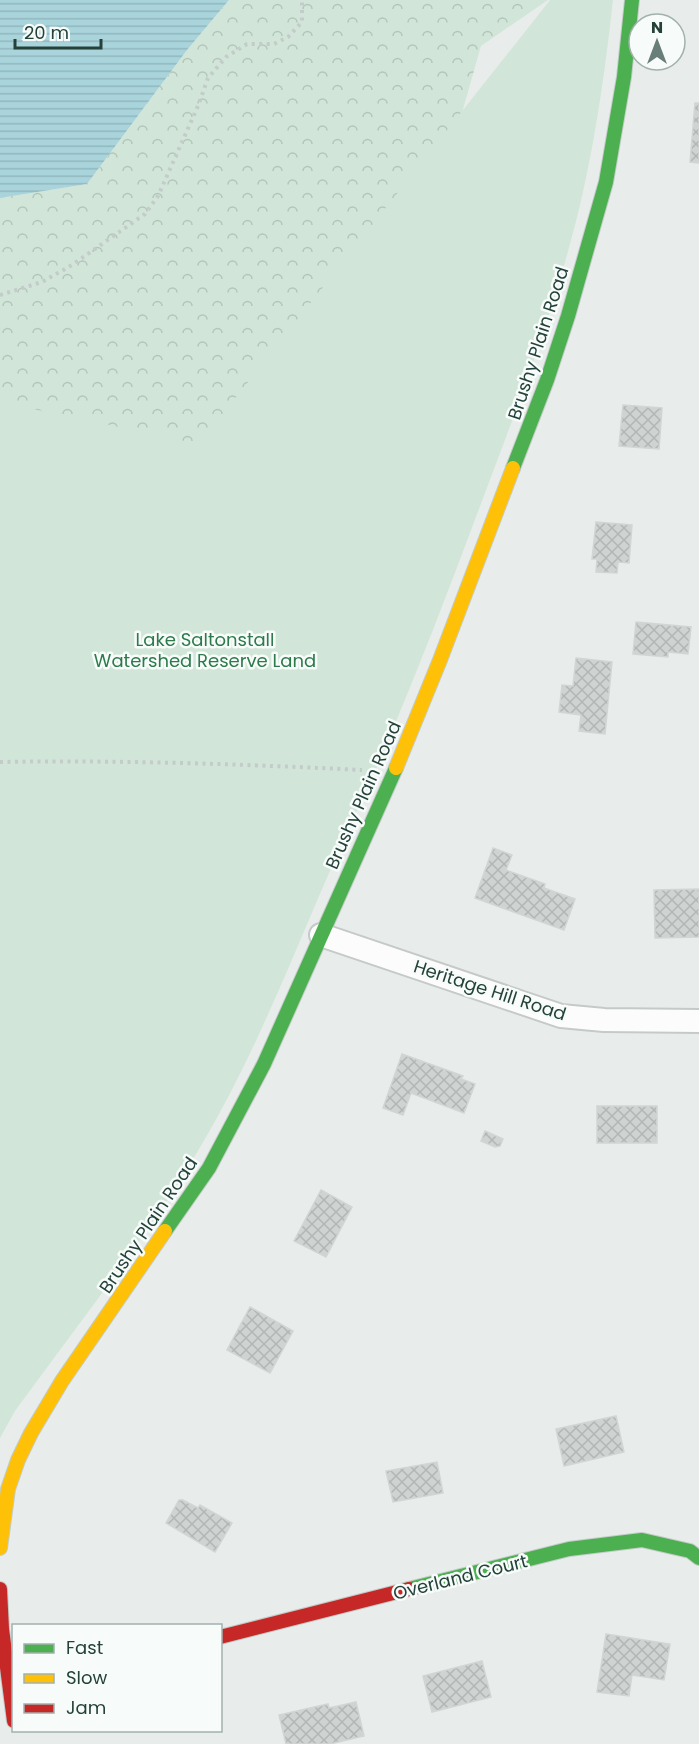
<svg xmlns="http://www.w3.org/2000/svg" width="699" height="1744" viewBox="0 0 699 1744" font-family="Poppins,sans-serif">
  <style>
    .forest { fill: url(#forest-crowns) }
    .park { fill: #d1e6d8 }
    .water { fill: url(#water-rules) }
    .building { fill: url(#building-cross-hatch); stroke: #d1d6d4; stroke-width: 1.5 }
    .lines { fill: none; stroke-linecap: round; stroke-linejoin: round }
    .street-casing { stroke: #c5cac8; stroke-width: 26 }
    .fast-casing { stroke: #c3cbc8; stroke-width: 16 }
    .slow-casing { stroke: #c3cbc8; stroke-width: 16 }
    .jam-casing { stroke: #c3cbc8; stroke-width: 16 }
    .path { stroke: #c3ccca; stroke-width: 4; stroke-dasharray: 3 4.5; stroke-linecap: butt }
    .street { stroke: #fcfcfc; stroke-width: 22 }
    .fast { stroke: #4caf50; stroke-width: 14 }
    .slow { stroke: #ffc107; stroke-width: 14 }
    .jam { stroke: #c62828; stroke-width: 14 }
    .labels { text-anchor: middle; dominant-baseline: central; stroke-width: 5; stroke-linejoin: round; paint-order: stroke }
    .street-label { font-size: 18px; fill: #24423a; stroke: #f7fbf9 }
    .park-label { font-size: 18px; fill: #2d7a4b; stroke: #f7fbf9 }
  </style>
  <defs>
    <pattern id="forest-crowns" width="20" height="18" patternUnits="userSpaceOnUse" patternTransform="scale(1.5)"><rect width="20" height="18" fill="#d1e6d8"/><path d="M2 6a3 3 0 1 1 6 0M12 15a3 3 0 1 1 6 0" fill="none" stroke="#b3c6ba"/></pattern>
    <pattern id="water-rules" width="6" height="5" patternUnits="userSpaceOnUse" patternTransform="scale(1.5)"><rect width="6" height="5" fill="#a9d4db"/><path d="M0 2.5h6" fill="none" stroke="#91b7bd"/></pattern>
    <pattern id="building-cross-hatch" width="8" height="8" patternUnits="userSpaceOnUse" patternTransform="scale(1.5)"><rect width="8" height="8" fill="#cfd4d2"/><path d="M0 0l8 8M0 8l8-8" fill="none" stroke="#b2b7b5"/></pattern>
  </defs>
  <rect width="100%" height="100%" fill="#e8edeb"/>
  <path class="forest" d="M229 0H548L481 46 315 631 0 1342V198L87 184 187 50Z"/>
  <path class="park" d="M550 0H613C606 64 597 129 583 192 558 303 516 411 476 517 448 592 419 667 388 741 374 775 358 808 343 841 298 942 259 1048 202 1144 147 1238 79 1323 15 1411L0 1438V402L199 444Z"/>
  <path class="water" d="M0 0H229L187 50 87 184 0 198Z"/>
  <path class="building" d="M695 103H699V163L690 162Z
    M623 405 662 408 659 449 619 446Z
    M596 522 632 525 629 563 618 562 617 573 596 572 597 559H592Z
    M636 622 691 627 688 654 668 652V657L633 654Z
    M576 658 612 662 605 734 579 731 581 715 559 712 562 685 573 686Z
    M493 848 512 855 506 870 545 884 544 888 575 899 564 930 475 898Z
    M699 889V937L655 938 654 890Z
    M402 1054 463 1076 461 1079 475 1084 464 1113 411 1093 403 1115 383 1108Z
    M597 1106H657V1143H597Z
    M485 1131 503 1139 500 1146 495 1147 481 1141Z
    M321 1190 352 1207 326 1257 294 1241Z
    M250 1307 293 1331 270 1373 227 1350Z
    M616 1416 624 1452 564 1466 556 1429Z
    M437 1462 443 1493 393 1502 386 1471Z
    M179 1500H183L198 1508 200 1505 232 1523 215 1552 166 1523Z
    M606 1634 670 1644 664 1680 632 1675 629 1696 597 1692Z
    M482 1661 491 1697 432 1712 423 1676Z
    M356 1702 364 1736 330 1744H286L279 1715 328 1704 329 1708Z"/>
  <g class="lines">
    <defs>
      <path id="street" d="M321 935 561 1016 604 1020 699 1021"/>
      <path id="fast" d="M513 468 547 380 568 316 606 182 624 77 632 0
        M165 1231 209 1168 264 1064 396 768
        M409 1589 569 1549 642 1540 690 1551 699 1558"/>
      <path id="slow" d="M396 768 440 660 513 468
        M0 1548 8 1489 18 1460 31 1433 62 1381 165 1231"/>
      <path id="jam" d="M0 1589 2 1629 14 1721
        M220 1637 409 1589"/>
    </defs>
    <use href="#street" class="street-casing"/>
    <use href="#fast" class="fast-casing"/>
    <use href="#slow" class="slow-casing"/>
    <use href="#jam" class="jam-casing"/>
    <path class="path" d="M0 295 42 282 72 265 145 214 158 196 198 106 208 78 226 57 247 44H274L288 37 302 22V0
      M0 762C121 760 241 764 362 770"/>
    <use href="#street" class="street"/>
    <use href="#fast" class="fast"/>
    <use href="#slow" class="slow"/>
    <use href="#jam" class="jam"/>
  </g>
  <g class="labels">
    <g class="street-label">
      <text transform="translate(538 343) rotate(-72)">Brushy Plain Road</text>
      <text transform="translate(363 795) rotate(-66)">Brushy Plain Road</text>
      <text transform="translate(490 990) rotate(18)">Heritage Hill Road</text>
      <text transform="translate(148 1225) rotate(-56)">Brushy Plain Road</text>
      <text transform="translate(460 1577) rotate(-14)">Overland Court</text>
    </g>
    <g class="park-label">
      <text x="205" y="639">Lake Saltonstall<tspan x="205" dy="21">Watershed Reserve Land</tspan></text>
    </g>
  </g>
  <rect x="12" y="1624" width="210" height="108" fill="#f7fbf9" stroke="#a3b1ad" stroke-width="1.5"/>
  <rect x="24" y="1644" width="30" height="9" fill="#4caf50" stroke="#a3b1ad" stroke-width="1.5"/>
  <text x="66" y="1654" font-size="18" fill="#24423a">Fast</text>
  <rect x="24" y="1674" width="30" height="9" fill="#ffc107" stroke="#a3b1ad" stroke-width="1.5"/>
  <text x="66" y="1684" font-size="18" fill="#24423a">Slow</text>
  <rect x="24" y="1704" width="30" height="9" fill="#c62828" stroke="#a3b1ad" stroke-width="1.5"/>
  <text x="66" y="1714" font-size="18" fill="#24423a">Jam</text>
  <g transform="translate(657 42)"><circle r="28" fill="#f7fbf9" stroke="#a3b1ad" stroke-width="1.5"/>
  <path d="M0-4.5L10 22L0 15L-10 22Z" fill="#697e78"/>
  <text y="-9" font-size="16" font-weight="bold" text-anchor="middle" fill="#24423a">N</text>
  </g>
  <path d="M15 39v9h86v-9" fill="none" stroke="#24423a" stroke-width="3"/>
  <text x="24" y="39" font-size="18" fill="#24423a" stroke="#f7fbf9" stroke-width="4.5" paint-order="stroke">20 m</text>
</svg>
